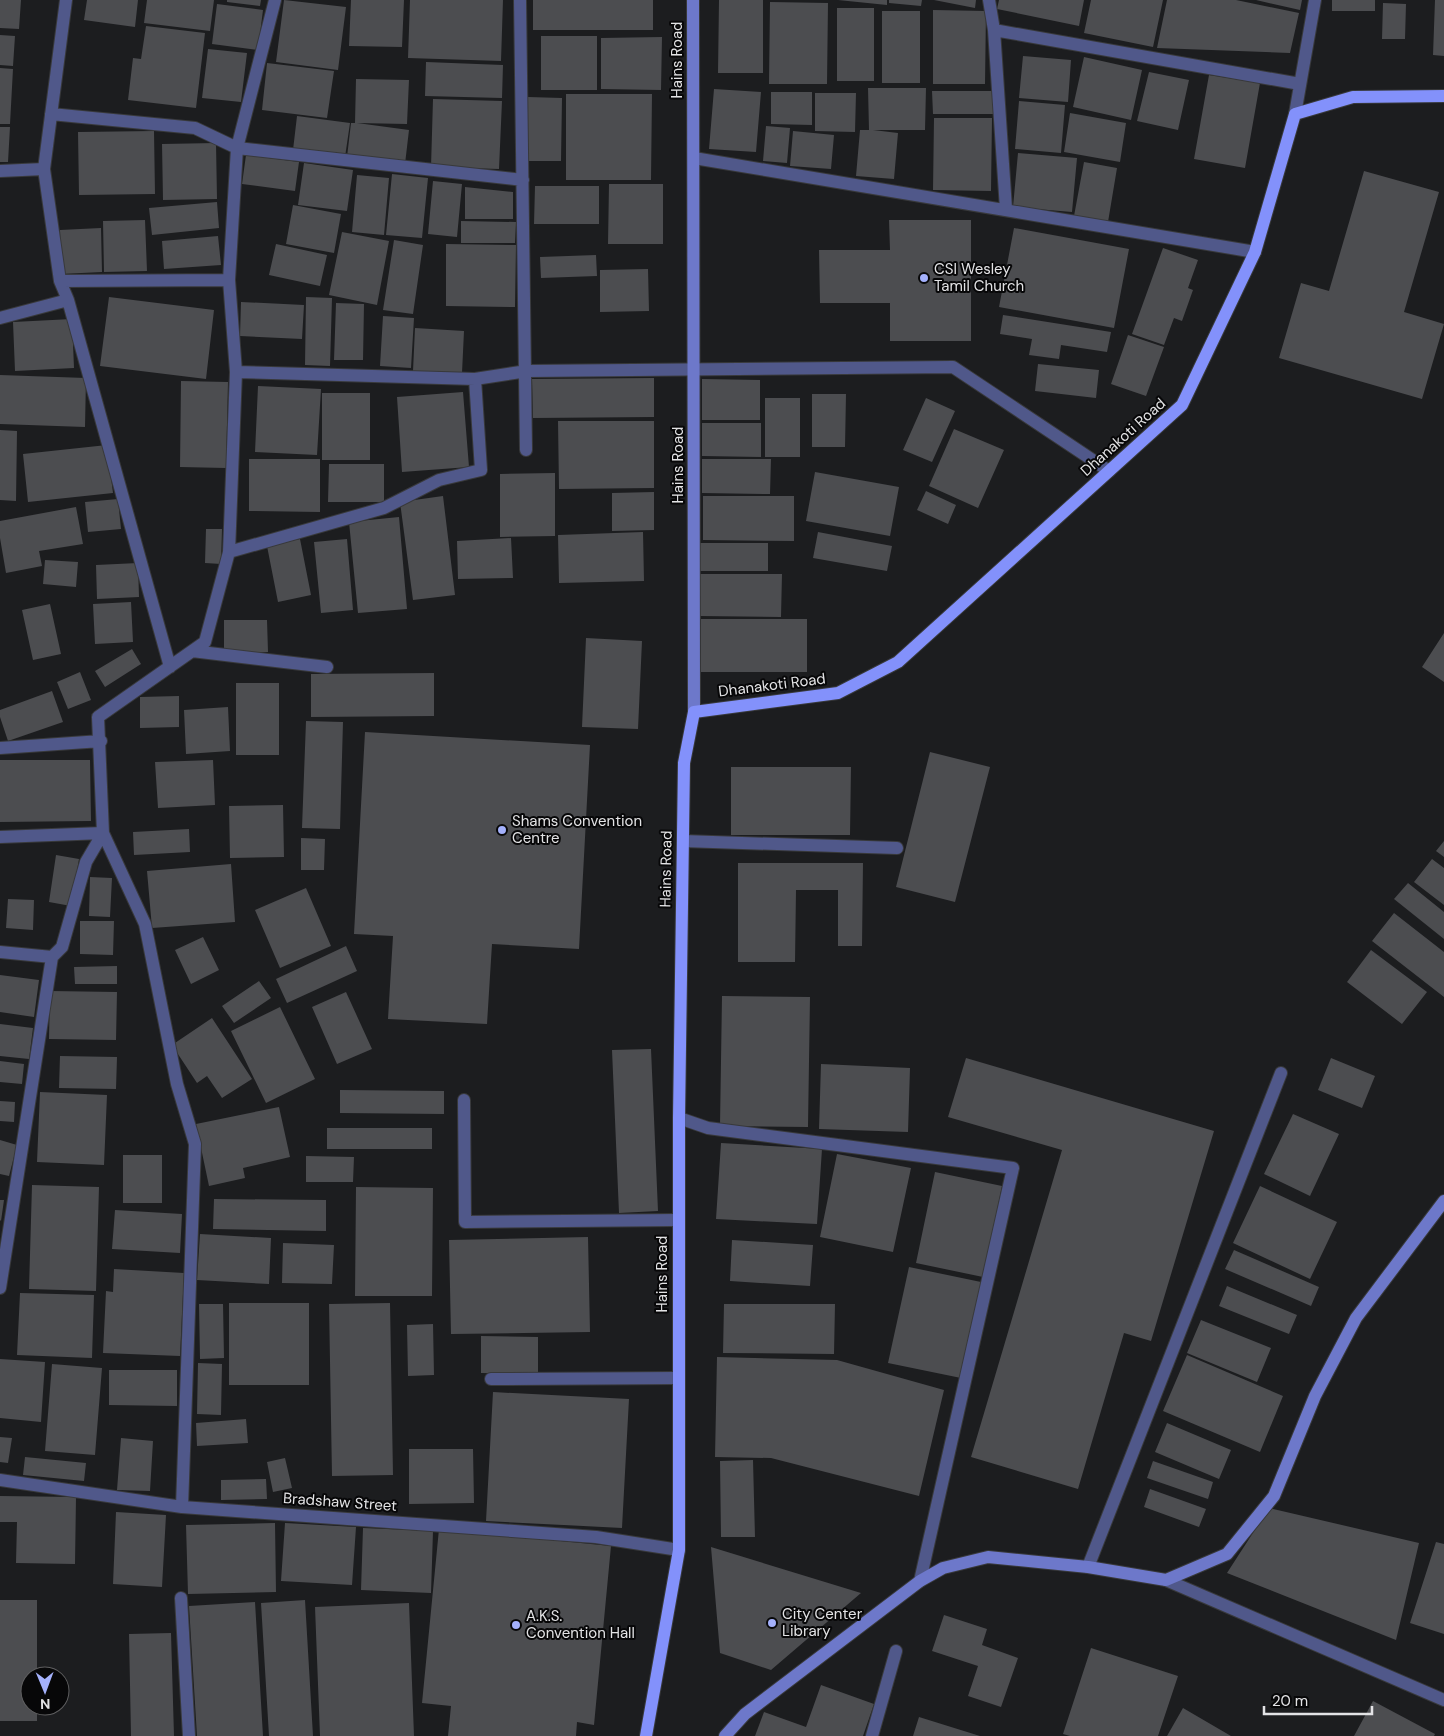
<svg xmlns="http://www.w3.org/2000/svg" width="1444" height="1736" viewBox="0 0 1444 1736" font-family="'DM Sans',sans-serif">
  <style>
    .building { fill: #4c4d50 }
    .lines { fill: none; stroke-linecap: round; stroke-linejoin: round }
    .lane-casing { stroke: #38393b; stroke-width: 14 }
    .street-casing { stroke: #38393b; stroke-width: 14 }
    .secondary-casing { stroke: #38393b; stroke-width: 14 }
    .primary-casing { stroke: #38393b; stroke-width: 14 }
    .lane { stroke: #50588a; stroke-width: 12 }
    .street { stroke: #50588a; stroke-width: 12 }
    .secondary { stroke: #6d78ca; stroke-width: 12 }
    .primary { stroke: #8391fb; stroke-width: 12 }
    .poi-dot { fill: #a4b1fc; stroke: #070708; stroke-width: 2 }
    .labels { text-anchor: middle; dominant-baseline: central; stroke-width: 4; stroke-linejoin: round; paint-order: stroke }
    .street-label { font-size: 15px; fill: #e3e3e5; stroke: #070708 }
    .poi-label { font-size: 15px; fill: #e3e3e5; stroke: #070708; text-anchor: start }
  </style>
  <rect width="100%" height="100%" fill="#1c1d1f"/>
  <path class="building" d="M0 0H21L19 29 0 28Z
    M87 0H138L135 27 84 20Z
    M147 0H214L210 31 144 23Z
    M227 0H261L260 6 227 2Z
    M284 0 346 7 338 70 276 62Z
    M351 0H404L402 47 349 46Z
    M410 0H503L501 61 408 58Z
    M533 0H653V30H533Z
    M719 0H763V73H718Z
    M838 0H887V5Z
    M889 0H922L921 6 889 3Z
    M934 0H976L975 8Z
    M999 0H1084L1079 26 997 9Z
    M1091 0H1163L1153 47 1084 33Z
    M1167 0H1236L1299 13 1290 53 1157 48Z
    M1256 0H1302L1300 10Z
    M1332 0H1375V11H1332Z
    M1435 0H1444V56L1433 55Z
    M770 2 828 3 827 84H769Z
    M1383 3 1406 4 1405 39H1382Z
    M217 4 263 10 258 50 212 44Z
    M837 8H874V81H837Z
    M933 10 986 11 985 84H933Z
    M882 11H920V83H882Z
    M146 26 205 33 196 108 128 100 133 58 141 59Z
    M0 35 15 36 13 66 0 65Z
    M541 36H597V90H541Z
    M662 37 661 90 601 89V38Z
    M208 49 247 53 241 102 202 98Z
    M1023 56 1071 60 1068 102 1019 98Z
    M1084 57 1142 70 1131 120 1073 107Z
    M426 62 503 65 502 98 425 96Z
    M267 63 334 71 327 118 262 110Z
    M0 68 13 69 10 124H0Z
    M1149 72 1189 80 1178 130 1137 121Z
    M1209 75 1260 83 1245 168 1194 159Z
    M356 79 409 80 407 124 357 123 409 130 405 164 347 157 351 123H355Z
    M868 88H926L925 130H873L898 133 894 179 856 176 860 130H869Z
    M714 89 761 92 756 152 709 149Z
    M932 91H995V114H933Z
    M771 92H812V125L771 124Z
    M815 93H856L855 132 815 131Z
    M566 94H652L651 180H566Z
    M528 97 562 98 561 161H528Z
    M433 99 502 101 499 169 431 167Z
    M1019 101 1065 105 1061 153 1015 149Z
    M1070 113 1126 123 1120 162 1064 152Z
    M297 116 350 123 345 157 293 150Z
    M934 118H992L991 191 933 190Z
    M766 126 790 128 787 163 763 161Z
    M0 127H10L8 162H0Z
    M154 131 155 194 79 195 78 132Z
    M793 131 834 135 831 169 790 166Z
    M216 143 217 199 163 200 162 144Z
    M1018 153 1077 158 1072 212 1013 207Z
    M246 155 299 162 295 191 242 184Z
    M1084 162 1117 168 1108 222 1074 216Z
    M304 163 353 170 347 211 298 205Z
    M1364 171 1439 192 1404 312 1444 324 1422 399 1279 358 1301 283 1329 291Z
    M392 174 428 178 422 238 386 235Z
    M357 175 389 178 384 235 352 232Z
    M433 181 462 184 457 237 428 234Z
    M609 184H663V244H608Z
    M535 186H599V224H534Z
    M465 187 513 192V219H465Z
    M217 202 219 228 152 235 149 208Z
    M293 205 341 214 334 253 286 244Z
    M145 220 147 271 104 272 103 221Z
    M889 220H971V341H890V303H820L819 250H890Z
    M461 221 516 222 515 243H461Z
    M101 228 102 272 61 274 60 230Z
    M1014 228 1129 249 1114 328 999 307Z
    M342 232 389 241 377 305 329 295Z
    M218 236 221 265 164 269 162 241Z
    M394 240 423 245 413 314 383 310Z
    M276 244 327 255 320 286 269 275Z
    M446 244 516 245 515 307 446 306Z
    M1163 248 1198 260 1188 288 1193 290 1182 321 1174 318 1164 345 1132 334Z
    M596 255 597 276 541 278 540 257Z
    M648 269 649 311 600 312V270Z
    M109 297 214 310 206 379 100 366Z
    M306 297 332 298 330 366 305 365Z
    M241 302 304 305 302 339 240 336Z
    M336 303 364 304 363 360H334Z
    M1003 315 1111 332 1107 352 1061 345 1059 359 1029 355 1032 339 1000 334Z
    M383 316 414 318 411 368 380 366Z
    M72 319 74 368 15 371 13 322Z
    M415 328 464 331 462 373 413 371Z
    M1128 335 1164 347 1146 396 1111 384Z
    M1038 364 1099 370 1096 398 1035 391Z
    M0 375 86 378 85 427 0 424Z
    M654 378V417L533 418 532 379Z
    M702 379 760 380V420H702Z
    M181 381 228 382 226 468 180 467Z
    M258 386 321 389 317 455 255 452Z
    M463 392 469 467 402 472 397 397Z
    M322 393H370V460H322Z
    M812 394H846L845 447H812Z
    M765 398H800V457H765Z
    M926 398 955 411 932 462 903 450Z
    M558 421H654V488L559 489Z
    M702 423H761V457L702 456Z
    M954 429 1004 450 978 508 929 486Z
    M0 430 17 431 16 501 0 500Z
    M107 445 113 493 28 502 23 454Z
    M249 459H320V512L249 511Z
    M702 459H771L770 494 702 493Z
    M329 464H384V502H328Z
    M815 472 899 487 890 536 806 521Z
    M555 473V536L500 537V474Z
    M926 491 956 505 948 524 917 510Z
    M654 492V530L612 531V493Z
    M443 496 455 595 413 600 400 502Z
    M703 496H794V541L703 540Z
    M118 499 121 529 88 532 85 502Z
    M76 507 83 544 39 551 42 566 6 573 0 538V521Z
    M399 517 407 609 358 613 349 522Z
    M206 529H222L221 564 205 563Z
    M643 532 644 581 559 583 558 535Z
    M818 532 892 546 887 571 813 558Z
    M511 538 513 578 458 579 457 541Z
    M300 539 311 595 278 602 267 546Z
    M347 539 353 610 321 613 314 542Z
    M699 543H768V571H699Z
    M45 560 78 562 76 587 43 584Z
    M138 563 139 597 97 599 96 565Z
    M699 574H782L781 617 699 616Z
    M131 602 133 642 95 644 93 604Z
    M50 604 61 654 33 660 22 610Z
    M701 619H807V672H701Z
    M224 620H267L268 652 224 653Z
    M1444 633V682L1422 667Z
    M586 638 642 641 638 729 582 727Z
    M132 649 141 664 105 687 95 671Z
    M80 672 91 700 68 709 57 682Z
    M434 673V716L311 717V674Z
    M236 683H279V755H236Z
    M52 691 63 722 8 741 0 717V710Z
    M179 696V727L140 728V697Z
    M228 707 230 751 186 754 184 710Z
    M306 721 343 722 340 829 302 828Z
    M365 732 590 745 579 949 492 944 487 1024 388 1019 393 936 354 934Z
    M930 752 990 767 955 902 896 887Z
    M0 760H90L91 821 0 822Z
    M213 760 215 805 158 808 155 762Z
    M731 767H851L850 835H731Z
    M283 805 284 857 230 858 229 806Z
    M189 829 190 852 134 855 133 832Z
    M301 838 325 839 324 870H301Z
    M1444 841V857L1436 851Z
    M56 855 79 859 71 906 49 902Z
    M1432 859 1444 868V905L1414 882Z
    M738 863H863L862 946H838V890H796L795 962H738Z
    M231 864 235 922 152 928 147 871Z
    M90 877 112 878 110 917 89 916Z
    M1408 883 1444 912V939L1394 899Z
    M306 888 331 946 280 968 255 910Z
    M8 899 34 900 33 930 6 928Z
    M1394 913 1444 952V997L1372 941Z
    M80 921H114L113 955 80 954Z
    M203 937 219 970 191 984 175 950Z
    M346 946 357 971 287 1003 276 979Z
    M1371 950 1427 992 1402 1024 1347 982Z
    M117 966V984H75L74 967Z
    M0 975 39 980 34 1017 0 1012Z
    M259 981 271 998 234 1023 222 1006Z
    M50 991 117 992 116 1040 49 1039Z
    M346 992 372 1049 337 1064 312 1007Z
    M722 996 810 997 808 1127 720 1126Z
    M280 1007 315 1079 266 1103 231 1031Z
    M212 1018 252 1079 222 1098 207 1076 197 1083 172 1045Z
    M0 1024 33 1028 29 1059 0 1056Z
    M651 1049 658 1211 619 1213 612 1050Z
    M60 1056 117 1057 116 1089 59 1088Z
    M966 1058 1214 1131 1151 1341 1124 1333 1078 1489 971 1457 1062 1150 948 1117Z
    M1331 1058 1375 1076 1362 1108 1318 1090Z
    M0 1061 24 1064 22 1084 0 1082Z
    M821 1064 910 1068 908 1132 819 1129Z
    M340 1090 444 1091V1114L340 1113Z
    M40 1092 107 1095 104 1165 37 1162Z
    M0 1101 15 1102 14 1122 0 1121Z
    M279 1107 290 1157 243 1168 245 1178 209 1186 196 1124Z
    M1293 1114 1339 1134 1310 1196 1264 1174Z
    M327 1128H432V1149H327Z
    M0 1140 17 1145 9 1176 0 1174Z
    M721 1143 822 1149 817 1224 716 1219Z
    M837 1154 911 1168 893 1252 820 1237Z
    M123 1155H162V1203H123Z
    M306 1156 354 1157 353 1182H306Z
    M935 1172 1002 1186 983 1277 916 1263Z
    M32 1185 99 1187 96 1291 29 1289Z
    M1260 1186 1337 1222 1310 1279 1233 1243Z
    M356 1187 433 1188 432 1296H355Z
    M214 1199 326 1200V1231L213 1229Z
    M0 1200H4L1 1221 0 1220Z
    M115 1210 182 1214 180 1253 112 1249Z
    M200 1234 271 1238 269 1284 197 1280Z
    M588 1237 590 1332 451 1334 449 1240Z
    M732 1240 813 1245 810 1286 730 1281Z
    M283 1243 334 1245 332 1284 282 1283Z
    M1234 1250 1319 1287 1311 1306 1225 1269Z
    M909 1267 981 1282 961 1378 888 1363Z
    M114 1269 184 1273 180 1356 103 1353 106 1291 113 1292Z
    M1227 1286 1297 1315 1289 1334 1219 1306Z
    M20 1293 94 1295 92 1358 17 1355Z
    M229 1303H309V1385H229Z
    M390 1303 393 1475 332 1476 329 1304Z
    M199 1304H223L224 1358 200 1359Z
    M724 1304H835L834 1354 723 1353Z
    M1201 1320 1271 1348 1257 1382 1187 1353Z
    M433 1324 434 1375 408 1376 407 1325Z
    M481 1336 538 1337V1374L481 1373Z
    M1187 1355 1283 1396 1260 1452 1163 1411Z
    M717 1357 837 1360 944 1390 919 1496 771 1458 715 1457Z
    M0 1359 45 1362 41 1422 0 1418Z
    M198 1363 222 1364 221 1415 197 1414Z
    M52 1364 102 1368 95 1455 45 1451Z
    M109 1370H177V1406L109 1405Z
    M493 1392 629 1399 622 1528 486 1521Z
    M246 1419 248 1443 197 1446 196 1423Z
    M1167 1423 1231 1450 1219 1479 1155 1452Z
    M0 1437 12 1438 8 1463 0 1462Z
    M121 1438 153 1441 150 1491 117 1490Z
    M409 1449H473L474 1503 409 1504Z
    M25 1457 86 1463 84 1481 23 1475Z
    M285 1458 292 1488 273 1492 267 1462Z
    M753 1460 755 1537H721L720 1461Z
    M1153 1461 1213 1482 1208 1499 1147 1478Z
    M266 1479 267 1499 221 1500V1480Z
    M1150 1489 1206 1509 1199 1527 1144 1507Z
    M0 1496 76 1497 75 1564 16 1563 17 1522H0Z
    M1269 1508 1419 1543 1396 1640 1227 1573Z
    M116 1512 166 1515 162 1587 113 1584Z
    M275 1523 276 1592 188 1594 186 1525Z
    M285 1523 356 1527 352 1585 281 1581Z
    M363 1528 433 1531 431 1593 361 1590Z
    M439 1529 611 1546 594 1725 577 1722 576 1736H448L451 1706 422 1703Z
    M1436 1542 1444 1544V1634L1410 1623Z
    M711 1547 861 1593 771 1670 720 1653Z
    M0 1600H37V1676H30V1706H37V1721H0Z
    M305 1600 313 1736H269L261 1603Z
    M255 1602 263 1736H197L189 1606Z
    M409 1603 414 1736H320L315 1607Z
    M944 1615 987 1629 982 1645 1018 1658 1001 1707 968 1696 978 1666 932 1651Z
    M171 1633 174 1736H131L129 1634Z
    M1091 1648 1178 1676 1158 1736H1070L1063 1734Z
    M821 1685 874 1704 863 1736H755L764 1712 806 1727Z
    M1373 1701 1435 1734 1434 1736H1354Z
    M1183 1708 1231 1736H1167Z
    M919 1717 980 1736H913Z"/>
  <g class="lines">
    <defs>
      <path id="lane" d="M181 1598 189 1736
        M872 1736 896 1651"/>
      <path id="street" d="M66 0 44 169 60 281 68 300 170 667
        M520 0 526 450
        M989 0 994 30 1006 209
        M994 30 1300 84
        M51 114 195 128 237 148 523 180
        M1295 114 1315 0
        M694 158 1255 252
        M0 171 44 169
        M60 281 229 280
        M0 318 68 300
        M236 372 475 379 527 371 953 367 1109 471
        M229 552 384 508 439 480 481 470 475 379
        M192 651 327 667
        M0 748 101 741
        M0 837 103 833 145 924 177 1084 195 1144 182 1507
        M683 841 897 848
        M0 952 52 957
        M464 1100 465 1222 679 1220
        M679 1118 708 1128 1013 1168 920 1581
        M0 1288 52 957 62 947 86 862 103 833 98 717 205 642 229 552 236 372 229 280 237 148 275 0
        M491 1379 679 1378
        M0 1480 182 1507 596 1537 679 1550
        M1088 1567 1281 1073
        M1166 1580 1444 1700"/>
      <path id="secondary" d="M693 0 694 712
        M725 1736 745 1714 920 1581 943 1568 988 1557 1088 1567 1166 1580 1227 1554 1274 1496 1315 1396 1356 1318 1444 1201"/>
      <path id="primary" d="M646 1736 679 1550V1118L684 763 694 712 838 693 898 662 1182 405 1255 252 1295 114 1353 97 1444 96"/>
    </defs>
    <use href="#lane" class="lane-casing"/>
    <use href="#street" class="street-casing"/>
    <use href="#secondary" class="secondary-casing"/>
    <use href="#primary" class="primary-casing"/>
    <use href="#lane" class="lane"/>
    <use href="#street" class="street"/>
    <use href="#secondary" class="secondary"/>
    <use href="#primary" class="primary"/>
  </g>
  <g class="poi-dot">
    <circle cx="924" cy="278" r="5"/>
    <circle cx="502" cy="830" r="5"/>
    <circle cx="772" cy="1623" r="5"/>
    <circle cx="516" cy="1625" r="5"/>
  </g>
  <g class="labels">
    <g class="street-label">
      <text transform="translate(677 60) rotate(-90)">Hains Road</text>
      <text transform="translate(1123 437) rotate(-42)">Dhanakoti Road</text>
      <text transform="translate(678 465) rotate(-90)">Hains Road</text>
      <text transform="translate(772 685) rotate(-7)">Dhanakoti Road</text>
      <text transform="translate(666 869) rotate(-89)">Hains Road</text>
      <text transform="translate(662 1274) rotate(-90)">Hains Road</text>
      <text transform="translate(340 1502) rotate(4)">Bradshaw Street</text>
    </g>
    <g class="poi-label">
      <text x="934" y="269">CSI Wesley<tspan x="934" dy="17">Tamil Church</tspan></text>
      <text x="512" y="821">Shams Convention<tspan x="512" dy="17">Centre</tspan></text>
      <text x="782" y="1614">City Center<tspan x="782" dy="17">Library</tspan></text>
      <text x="526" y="1616">A.K.S.<tspan x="526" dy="17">Convention Hall</tspan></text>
    </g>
  </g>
  <g transform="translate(45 1691) rotate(179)"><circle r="24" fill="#070708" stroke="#5f5f60"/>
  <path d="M0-4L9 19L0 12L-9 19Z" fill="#a4b1fc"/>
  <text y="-8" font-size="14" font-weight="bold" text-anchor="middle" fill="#e3e3e5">N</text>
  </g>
  <path d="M1264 1706v8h108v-8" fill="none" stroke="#e3e3e5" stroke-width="2.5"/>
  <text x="1272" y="1706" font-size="15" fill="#e3e3e5" stroke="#070708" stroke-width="4" paint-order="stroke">20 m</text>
</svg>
